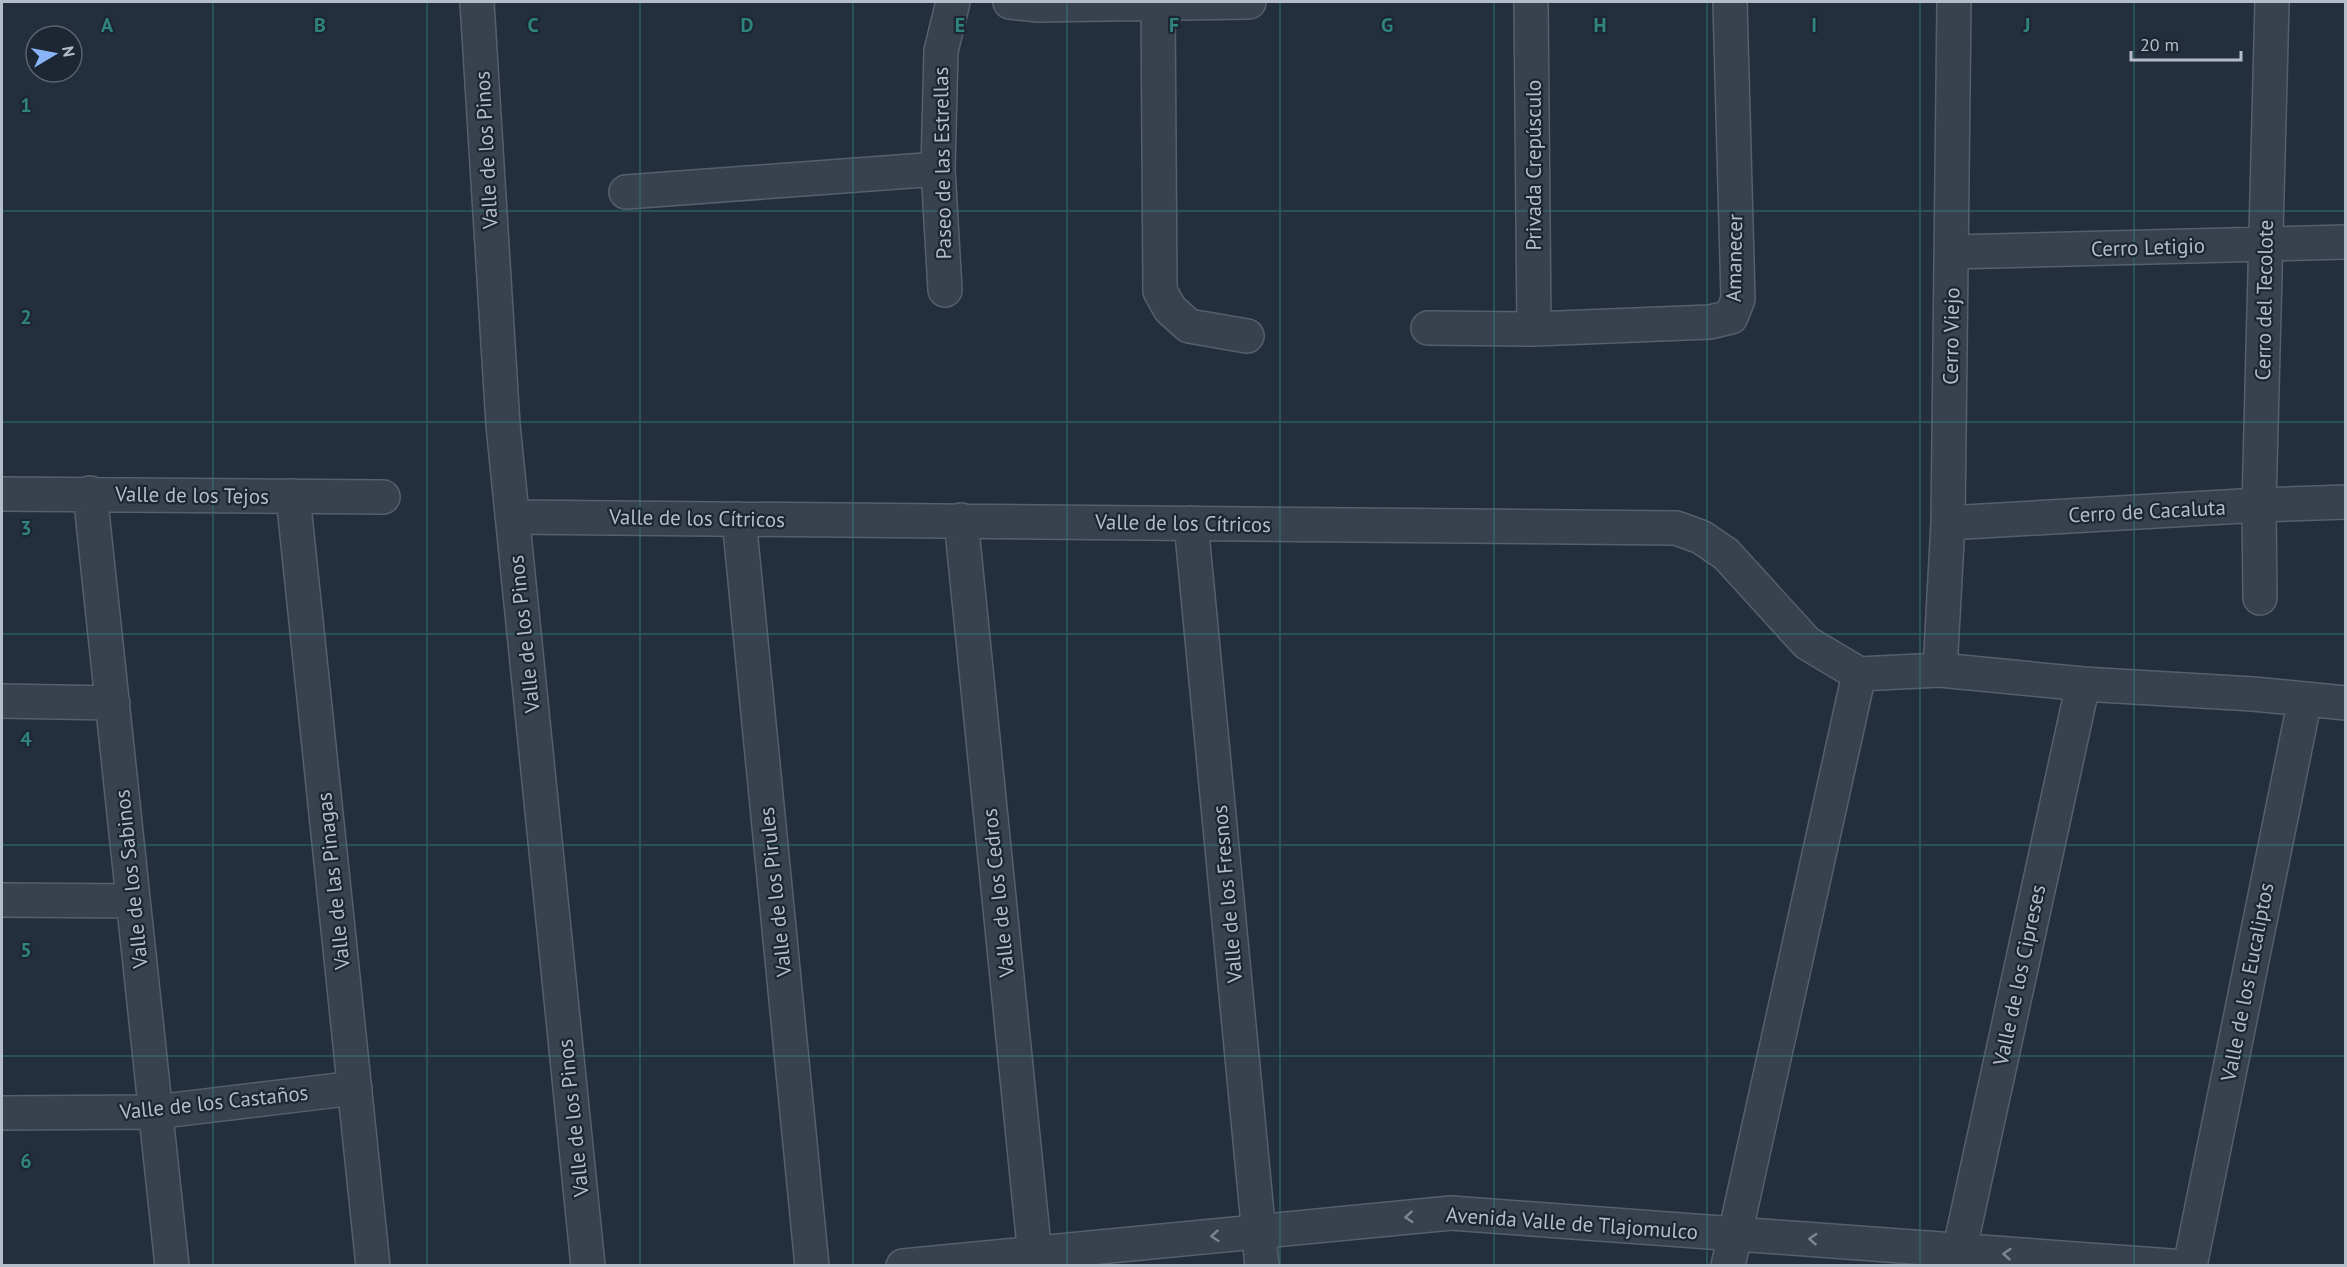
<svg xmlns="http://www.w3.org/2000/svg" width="2347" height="1267" viewBox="0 0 2347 1267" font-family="'PT Sans',sans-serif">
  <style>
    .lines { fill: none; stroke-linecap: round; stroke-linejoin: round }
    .minor-casing { stroke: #565f6c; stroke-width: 36 }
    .minor { stroke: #38414e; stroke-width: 33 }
    .oneway { stroke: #7c8592 }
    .grid { fill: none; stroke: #308480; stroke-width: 1.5; stroke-opacity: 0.55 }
    .labels { text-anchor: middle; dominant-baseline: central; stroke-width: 4.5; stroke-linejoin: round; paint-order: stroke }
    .street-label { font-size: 21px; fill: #b4bcc9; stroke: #1d2633 }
    .grid-label { font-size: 20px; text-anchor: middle; font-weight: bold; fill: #308480; stroke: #1d2633; stroke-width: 4.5; stroke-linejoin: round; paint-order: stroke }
  </style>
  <rect width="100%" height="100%" fill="#242f3e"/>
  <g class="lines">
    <defs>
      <path id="minor" d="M477 2 503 425 588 1266
        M1010 2 1038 5 1249 2
        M1531 2 1534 329
        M1158 4 1160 291 1170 309 1189 326 1247 336
        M626 192 938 169
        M1951 252 2346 242
        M945 290 938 169 941 51 953 2
        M1428 328 1534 329 1710 322 1731 317 1738 299 1730 2
        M90 493 172 1266
        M2 494 383 497
        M293 496 373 1266
        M512 517 1676 528 1701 537 1726 554 1807 643 1859 674
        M739 519 812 1266
        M961 520 1036 1266
        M1191 523 1262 1266
        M1948 523 2259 505 2346 502
        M2260 598 2259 505 2272 2
        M1940 670 1948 523 1954 2
        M2 701 113 703
        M2 900 133 901
        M2 1113 155 1112 355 1088
        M903 1266 1451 1213 2171 1266
        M1728 1266 1859 674 1940 670 2083 684 2253 694 2346 703
        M1956 1266 2083 684
        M2190 1266 2305 699"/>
    </defs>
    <use href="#minor" class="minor-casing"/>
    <use href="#minor" class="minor"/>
  </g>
  <defs><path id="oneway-chevron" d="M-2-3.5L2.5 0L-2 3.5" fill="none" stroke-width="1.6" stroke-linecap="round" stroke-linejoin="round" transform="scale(1.5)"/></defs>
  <g class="oneway">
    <use href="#oneway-chevron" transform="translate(1409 1217) rotate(175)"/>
    <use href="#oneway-chevron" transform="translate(1215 1236) rotate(175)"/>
    <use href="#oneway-chevron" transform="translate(1813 1239) rotate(-176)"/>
    <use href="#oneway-chevron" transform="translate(2007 1254) rotate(-176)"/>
  </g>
  <path class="grid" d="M213 2V1266M427 2V1266M640 2V1266M853 2V1266M1067 2V1266M1280 2V1266M1494 2V1266M1707 2V1266M1920 2V1266M2134 2V1266M2 211H2346M2 422H2346M2 634H2346M2 845H2346M2 1056H2346"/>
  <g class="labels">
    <g class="street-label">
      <text transform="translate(486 150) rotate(-93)">Valle de los Pinos</text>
      <text transform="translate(942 163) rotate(-91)">Paseo de las Estrellas</text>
      <text transform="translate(1533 165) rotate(-90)">Privada Crepúsculo</text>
      <text transform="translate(2148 247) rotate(-2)">Cerro Letigio</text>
      <text transform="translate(1734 258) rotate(-89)">Amanecer</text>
      <text transform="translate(2264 300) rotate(-89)">Cerro del Tecolote</text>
      <text transform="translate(1951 336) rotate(-89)">Cerro Viejo</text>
      <text transform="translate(192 495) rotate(1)">Valle de los Tejos</text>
      <text transform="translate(2147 511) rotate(-3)">Cerro de Cacaluta</text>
      <text transform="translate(697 518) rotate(1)">Valle de los Cítricos</text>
      <text transform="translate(1183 523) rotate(1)">Valle de los Cítricos</text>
      <text transform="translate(524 634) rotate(-96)">Valle de los Pinos</text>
      <text transform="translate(131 879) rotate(-96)">Valle de los Sabinos</text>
      <text transform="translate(333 881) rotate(-96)">Valle de las Pinagas</text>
      <text transform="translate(775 892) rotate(-96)">Valle de los Pirules</text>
      <text transform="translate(998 893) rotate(-96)">Valle de los Cedros</text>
      <text transform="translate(1227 894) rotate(-95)">Valle de los Fresnos</text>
      <text transform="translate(2019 975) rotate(-78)">Valle de los Cipreses</text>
      <text transform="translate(2247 982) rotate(-79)">Valle de los Eucaliptos</text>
      <text transform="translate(214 1102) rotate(-6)">Valle de los Castaños</text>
      <text transform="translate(573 1118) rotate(-96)">Valle de los Pinos</text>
      <text transform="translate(1572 1223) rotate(4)">Avenida Valle de Tlajomulco</text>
    </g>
  </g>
  <g class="grid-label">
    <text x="107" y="32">A</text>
    <text x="320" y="32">B</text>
    <text x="533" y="32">C</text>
    <text x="747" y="32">D</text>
    <text x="960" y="32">E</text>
    <text x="1174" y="32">F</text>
    <text x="1387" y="32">G</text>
    <text x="1600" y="32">H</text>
    <text x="1814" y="32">I</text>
    <text x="2027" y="32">J</text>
    <text x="26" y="112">1</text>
    <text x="26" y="324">2</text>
    <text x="26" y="535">3</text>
    <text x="26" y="746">4</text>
    <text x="26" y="957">5</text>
    <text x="26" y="1168">6</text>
  </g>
  <rect width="2347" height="1267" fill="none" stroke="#b4bcc9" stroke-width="6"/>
  <g transform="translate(54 54) rotate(80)"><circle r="28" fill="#1d2633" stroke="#59626f" stroke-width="1.5"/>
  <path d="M0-4.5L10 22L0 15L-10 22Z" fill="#8ab4f8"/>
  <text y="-9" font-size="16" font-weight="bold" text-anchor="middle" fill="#b4bcc9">N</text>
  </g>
  <path d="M2131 51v9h110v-9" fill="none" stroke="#b4bcc9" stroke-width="3"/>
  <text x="2140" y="51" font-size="18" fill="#b4bcc9" stroke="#1d2633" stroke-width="4.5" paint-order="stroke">20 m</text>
</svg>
